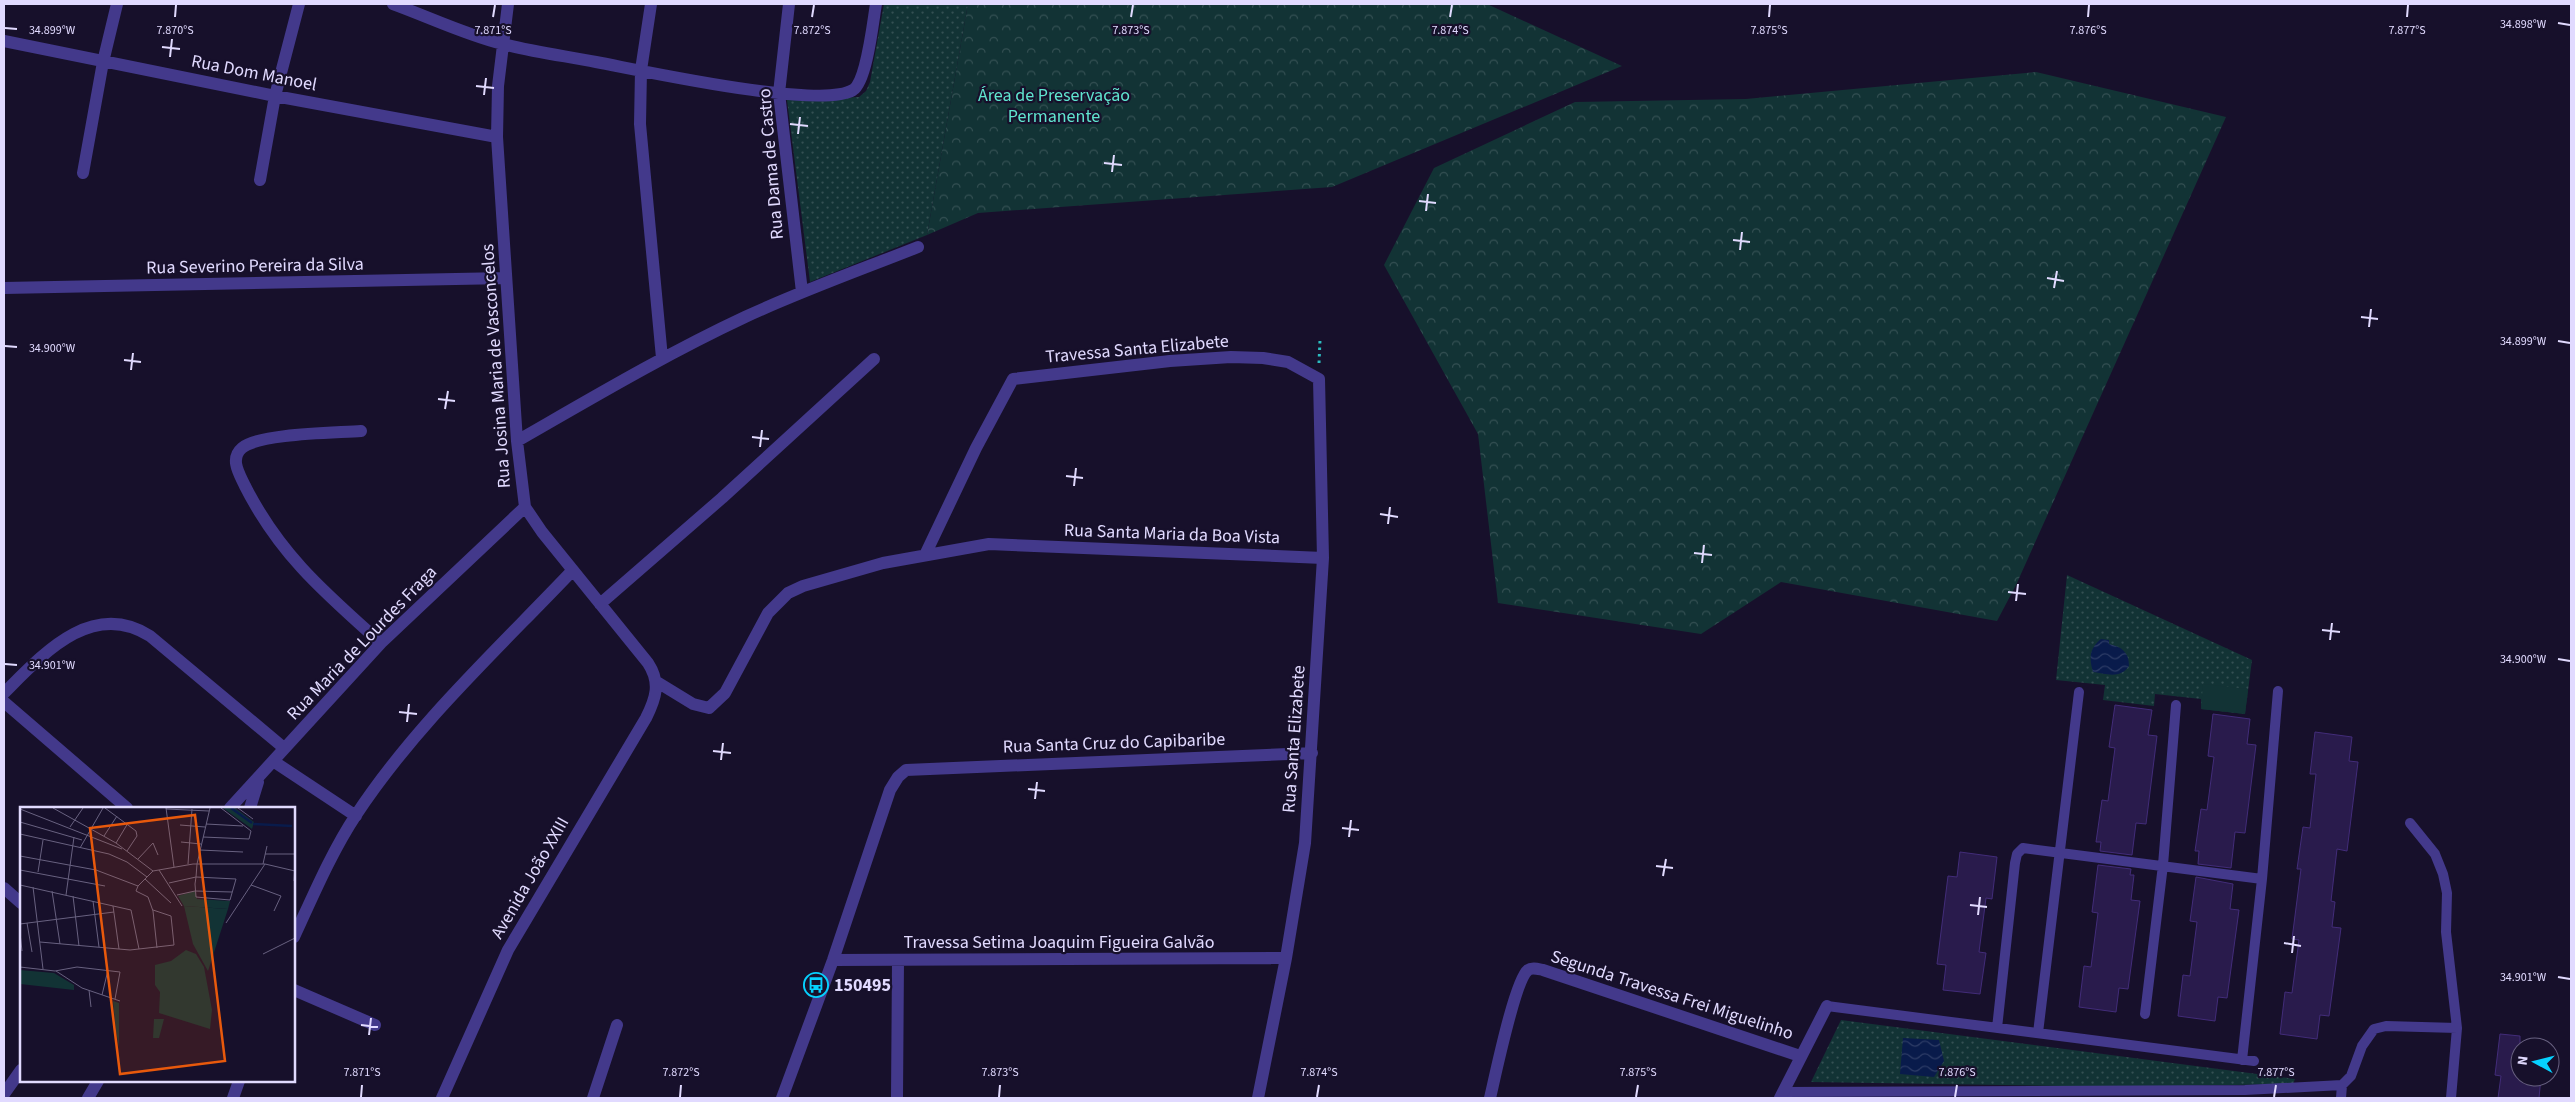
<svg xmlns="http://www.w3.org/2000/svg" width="2575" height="1102" viewBox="0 0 2575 1102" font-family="'Source Sans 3',sans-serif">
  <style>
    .forest { fill: url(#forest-crowns) }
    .park { fill: url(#park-dots) }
    .pitch { fill: #123335 }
    .water { fill: url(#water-waves) }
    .building { fill: #291b4c; stroke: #422c79 }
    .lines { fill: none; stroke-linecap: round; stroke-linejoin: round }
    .path { stroke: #2cbdc1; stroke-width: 3; stroke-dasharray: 2.5 4; stroke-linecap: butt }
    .service { stroke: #43398b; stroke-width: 10 }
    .minor { stroke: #43398b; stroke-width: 12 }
    .ticks { fill: none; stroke: #e1daff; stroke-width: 2 }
    .labels { text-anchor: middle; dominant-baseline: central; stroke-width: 4.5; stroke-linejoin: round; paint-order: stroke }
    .street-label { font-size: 18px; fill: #e1daff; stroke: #17102b }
    .park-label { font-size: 18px; fill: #60e5cf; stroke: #17102b }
    .poi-label { font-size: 18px; font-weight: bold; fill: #e1daff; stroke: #17102b; text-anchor: start }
    .inset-river { fill: none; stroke: #091b4b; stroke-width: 2.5 }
    .inset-road { fill: none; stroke: #686180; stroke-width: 1 }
    .view { fill: #e8590c; fill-opacity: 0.15; stroke: #e8590c; stroke-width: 2.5 }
    .inset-edge { fill: none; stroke: #e1daff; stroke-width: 2.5 }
    .ticks-label { font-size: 12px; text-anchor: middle; fill: #e1daff; stroke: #17102b; stroke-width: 4.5; stroke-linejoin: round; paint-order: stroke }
  </style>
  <defs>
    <pattern id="forest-crowns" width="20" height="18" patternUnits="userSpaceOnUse" patternTransform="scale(1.25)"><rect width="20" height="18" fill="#123335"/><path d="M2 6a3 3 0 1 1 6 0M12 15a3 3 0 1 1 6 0" fill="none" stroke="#345053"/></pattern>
    <pattern id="park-dots" width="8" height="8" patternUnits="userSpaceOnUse" patternTransform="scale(1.25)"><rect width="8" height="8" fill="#123335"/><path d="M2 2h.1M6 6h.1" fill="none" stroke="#345053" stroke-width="1.8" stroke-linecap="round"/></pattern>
    <pattern id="water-waves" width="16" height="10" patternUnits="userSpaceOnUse" patternTransform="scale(1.25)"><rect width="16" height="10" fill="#091b4b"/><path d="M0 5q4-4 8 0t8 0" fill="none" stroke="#2d3c66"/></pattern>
  </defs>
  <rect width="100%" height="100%" fill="#17102b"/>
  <path class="forest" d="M968 4H1487L1622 66 1332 187 978 213 927 235Z
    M2036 72 2226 117 2016 585 1997 621 1781 582 1701 634 1498 603 1478 434 1384 265 1434 168 1575 102 1746 99Z"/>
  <path class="park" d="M884 4H968L927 235 810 282 787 100 859 97 866 91 870 82Z
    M2067 575 2252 660 2245 714 2201 709V699L2155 694 2154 706 2103 700 2105 685 2056 680Z
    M1841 1020 2295 1079 2293 1084 2126 1087 1811 1082Z"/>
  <path class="pitch" d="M2203 684 2248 689 2245 714 2201 709Z"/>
  <path class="water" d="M2101 639 2109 640V644C2122 647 2129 652 2129 666 2120 679 2107 674 2093 672 2089 658 2089 649 2101 639Z
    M1903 1038 1939 1040 1944 1061 1934 1077 1900 1074Z"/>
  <path class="building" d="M2115 705 2152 710 2148 735 2157 736 2146 824 2136 823 2132 855 2100 851 2101 842H2096L2102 800 2108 801 2115 748 2109 747Z
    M2213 714 2250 719 2247 744 2256 745 2245 833 2235 832 2231 868 2198 864 2199 851H2195L2201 809 2207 810 2214 757 2208 756Z
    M2315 732 2352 737 2349 761 2358 762 2347 851 2337 849 2331 901 2335 902 2332 927 2341 928 2329 1016 2320 1015 2317 1039 2280 1034 2285 992 2292 993 2299 940 2292 939 2301 869H2297L2303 827 2310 828 2316 774H2310Z
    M1960 852 1997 857 1992 899 1986 898 1979 952 1986 953 1980 994 1943 990 1946 965 1937 964 1948 876 1957 877Z
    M2098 865 2131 869 2130 875H2134L2131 900 2140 901 2128 989 2119 988 2116 1012 2079 1007 2084 966 2091 967 2098 913 2092 912Z
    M2196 877 2233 884 2230 909 2239 910 2227 998 2218 997 2215 1021 2178 1016 2183 975 2190 976 2197 922 2190 921Z
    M2500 1034 2520 1036V1077H2541L2539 1098H2498L2501 1076 2495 1075Z"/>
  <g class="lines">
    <path class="path" d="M1319 363 1320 340"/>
    <path class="service" d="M1827 1006 2254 1061
      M2145 1014 2163 865 2176 705
      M1997 1028 2015 863 2017 854 2023 848 2262 879
      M2038 1033 2079 692
      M2242 1060 2262 879 2278 691
      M1783 1092 2245 1090 2342 1085 2351 1076 2362 1046 2374 1029 2386 1026 2457 1028 2446 932 2447 893 2443 874 2435 854 2410 823
      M2341 1098 2342 1085
      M2451 1098 2457 1028"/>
    <path class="minor" d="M393 4C429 17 466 35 503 44 533 52 565 56 596 62 640 70 820 110 853 90 867 81 873 21 876 4
      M651 4 641 70 640 124 662 358
      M789 4 779 93 802 292
      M4 41 275 96 497 137
      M83 173 103 62 117 4
      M260 180 275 96 299 4
      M4 288 506 278
      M361 431C336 433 260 433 242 448 229 459 240 475 245 486 280 555 325 593 381 643
      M517 441C592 398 666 354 745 317 801 291 860 270 918 247
      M925 555 976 448 1013 379 1170 361 1231 357 1263 358 1288 362 1319 379 1323 558 1305 843 1286 958 1258 1098
      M600 604 722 498 874 359
      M657 682 693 704 709 708 725 693 768 613 788 593 803 586 883 563 989 544 1323 558
      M4 693C43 654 92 599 150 636L284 748
      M4 702 127 808
      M273 761 356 816
      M230 808 381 643 525 507
      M250 808 258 782
      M4 888 21 903
      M294 937C313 896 331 853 356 815 416 724 498 649 573 570
      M833 960 1286 958
      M294 990 375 1025
      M4 1094 21 1070
      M88 1098 98 1081
      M233 1098 239 1081
      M442 1098 508 950 646 718C656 698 661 683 648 663L542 532 525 507 517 441 497 137 498 86 508 4
      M593 1098 617 1025
      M782 1098 833 960 890 790 898 777 906 770 1312 753
      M897 1098 898 961
      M1490 1098C1495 1077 1515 980 1528 970 1532 967 1538 969 1543 970L1800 1056
      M1780 1098 1827 1006"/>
  </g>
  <path class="ticks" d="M175 17 176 5M493 17 495 5M812 17 814 5M1131 17 1133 5M1450 17 1452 5M1769 17 1770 5M2088 17 2089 5M2407 17 2408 5M2558 23 2570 25M5 28 17 29M162 47 180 49M170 57 172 39M476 86 494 88M484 95 486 78M790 124 808 126M798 134 800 117M1104 163 1122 165M1112 172 1114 155M1419 201 1436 203M1426 211 1428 194M1733 240 1750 242M1740 250 1742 232M2047 278 2064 281M2054 288 2057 271M2361 317 2378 319M2369 327 2371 309M2558 341 2570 343M5 346 17 347M124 360 141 362M131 370 133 353M438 399 455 401M445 409 448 391M752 437 769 439M760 447 762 430M1066 476 1083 478M1074 486 1076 468M1380 514 1398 517M1388 524 1390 507M1694 553 1712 555M1702 563 1704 545M2008 592 2026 594M2016 601 2018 584M2322 630 2340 632M2330 640 2332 623M2558 659 2570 661M5 664 17 665M399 712 417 714M407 722 409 704M713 751 731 753M721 760 723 743M1028 789 1045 791M1035 799 1037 782M1342 828 1359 830M1349 837 1351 820M1656 866 1673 868M1663 876 1666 859M1970 905 1987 907M1978 915 1980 897M2284 943 2301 946M2292 953 2294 936M2558 977 2570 979M361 1025 378 1027M369 1035 371 1018M361 1097 362 1085M680 1097 681 1085M999 1097 1000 1085M1317 1097 1319 1085M1636 1097 1638 1085M1955 1097 1957 1085M2274 1097 2276 1085"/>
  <defs>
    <symbol id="bus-ring" viewBox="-11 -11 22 22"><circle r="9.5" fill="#17102b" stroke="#06d1ff" stroke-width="1.5"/><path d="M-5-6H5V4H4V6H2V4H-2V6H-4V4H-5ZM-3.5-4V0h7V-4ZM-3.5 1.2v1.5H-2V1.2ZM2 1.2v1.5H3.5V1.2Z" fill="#06d1ff"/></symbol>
  </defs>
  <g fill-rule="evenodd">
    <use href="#bus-ring" x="802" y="971" width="28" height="28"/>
  </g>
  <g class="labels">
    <g class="street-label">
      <text transform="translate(254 73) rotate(11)">Rua Dom Manoel</text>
      <text transform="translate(771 164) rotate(-95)">Rua Dama de Castro</text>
      <text transform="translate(255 266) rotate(-1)">Rua Severino Pereira da Silva</text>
      <text transform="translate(1137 349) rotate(-5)">Travessa Santa Elizabete</text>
      <text transform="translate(496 366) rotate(-94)">Rua Josina Maria de Vasconcelos</text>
      <text transform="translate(1172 534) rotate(2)">Rua Santa Maria da Boa Vista</text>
      <text transform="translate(362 643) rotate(-46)">Rua Maria de Lourdes Fraga</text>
      <text transform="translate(1294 739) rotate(-86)">Rua Santa Elizabete</text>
      <text transform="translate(1114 743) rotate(-2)">Rua Santa Cruz do Capibaribe</text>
      <text transform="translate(530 878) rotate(-60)">Avenida João XXIII</text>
      <text x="1059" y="942">Travessa Setima Joaquim Figueira Galvão</text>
      <text transform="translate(1672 995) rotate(18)">Segunda Travessa Frei Miguelinho</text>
    </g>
    <g class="park-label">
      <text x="1054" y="95">Área de Preservação<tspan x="1054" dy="21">Permanente</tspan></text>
    </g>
    <g class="poi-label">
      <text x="834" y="985">150495</text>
    </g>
  </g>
  <g transform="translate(20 807)">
    <rect width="275" height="275" fill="#17102b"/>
    <path d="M203 1H215L234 15 232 22Z" fill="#123335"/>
    <path d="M164 99 208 102 188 164 173 137ZM166 143 176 147 184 160 192 203 190 222 139 206 140 185 135 178V158L151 154ZM0 163 34 166 54 178V183L0 177Z" fill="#123335"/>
    <path d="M175 84 177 92 210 94 208 102 164 99 158 89ZM93 194 99 196V240L96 224ZM134 212H144L139 231H133Z" fill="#123335"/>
    <path class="inset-river" d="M211 1 232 16M233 17 272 19"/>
    <path class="inset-road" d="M33 1 96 36 133 64M85 1 116 24 117 29 107 44M146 1 154 60M218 1 233 12M0 2 102 42M146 2 189 4M0 15 62 33M186 17 223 19M160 18 185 20M50 20 63 1M0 27 89 47 107 55 127 70M84 29 97 9M183 30 229 32 231 24 201 1M161 35 181 37M96 36 108 16M60 41 83 1M180 43 223 45M245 47H275M0 49 76 63 118 79M118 52 133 36 138 48M168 57 172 2M243 57 247 39M0 63 85 79M139 63 162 99M18 65 23 33M125 72 151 96M274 74 275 56M149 76 176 70 216 72 210 93 176 90 175 77 176 70 177 57 190 1M0 78 111 103 119 142M231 78 261 89 254 104M118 79 133 64 173 57H245L275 64M118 79 116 84 128 90 133 104 137 141M13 80 23 162M32 84 40 137M46 88 54 30M157 88 175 84 212 85M53 89 59 139M73 94 79 140M93 99 99 142M7 116 12 145M206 116 245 57M0 117 94 105M0 126 2 144M20 135 110 143 154 138 151 109 133 103M243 147 275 131M0 160 35 164 57 160 100 165 95 192M36 164 62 181 100 194M69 183 71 200M82 188 88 163"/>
    <path class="view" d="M175 8 205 254 100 267 70 21Z"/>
    <rect width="275" height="275" class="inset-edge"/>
  </g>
  <g class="ticks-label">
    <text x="2523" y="28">34.898°W</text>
    <text x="52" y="34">34.899°W</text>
    <text x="175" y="34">7.870°S</text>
    <text x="493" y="34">7.871°S</text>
    <text x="812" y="34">7.872°S</text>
    <text x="1131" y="34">7.873°S</text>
    <text x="1450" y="34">7.874°S</text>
    <text x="1769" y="34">7.875°S</text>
    <text x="2088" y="34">7.876°S</text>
    <text x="2407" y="34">7.877°S</text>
    <text x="2523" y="345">34.899°W</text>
    <text x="52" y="352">34.900°W</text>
    <text x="2523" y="663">34.900°W</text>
    <text x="52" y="669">34.901°W</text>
    <text x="2523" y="981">34.901°W</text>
    <text x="362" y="1076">7.871°S</text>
    <text x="681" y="1076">7.872°S</text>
    <text x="1000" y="1076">7.873°S</text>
    <text x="1319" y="1076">7.874°S</text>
    <text x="1638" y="1076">7.875°S</text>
    <text x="1957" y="1076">7.876°S</text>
    <text x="2276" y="1076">7.877°S</text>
  </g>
  <rect width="2575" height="1102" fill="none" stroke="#e1daff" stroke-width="10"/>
  <g transform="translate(2535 1062) rotate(277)"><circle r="24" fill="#17102b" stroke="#686180"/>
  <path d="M0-4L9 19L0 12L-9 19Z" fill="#06d1ff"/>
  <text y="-8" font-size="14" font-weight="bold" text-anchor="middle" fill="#e1daff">N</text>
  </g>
</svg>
